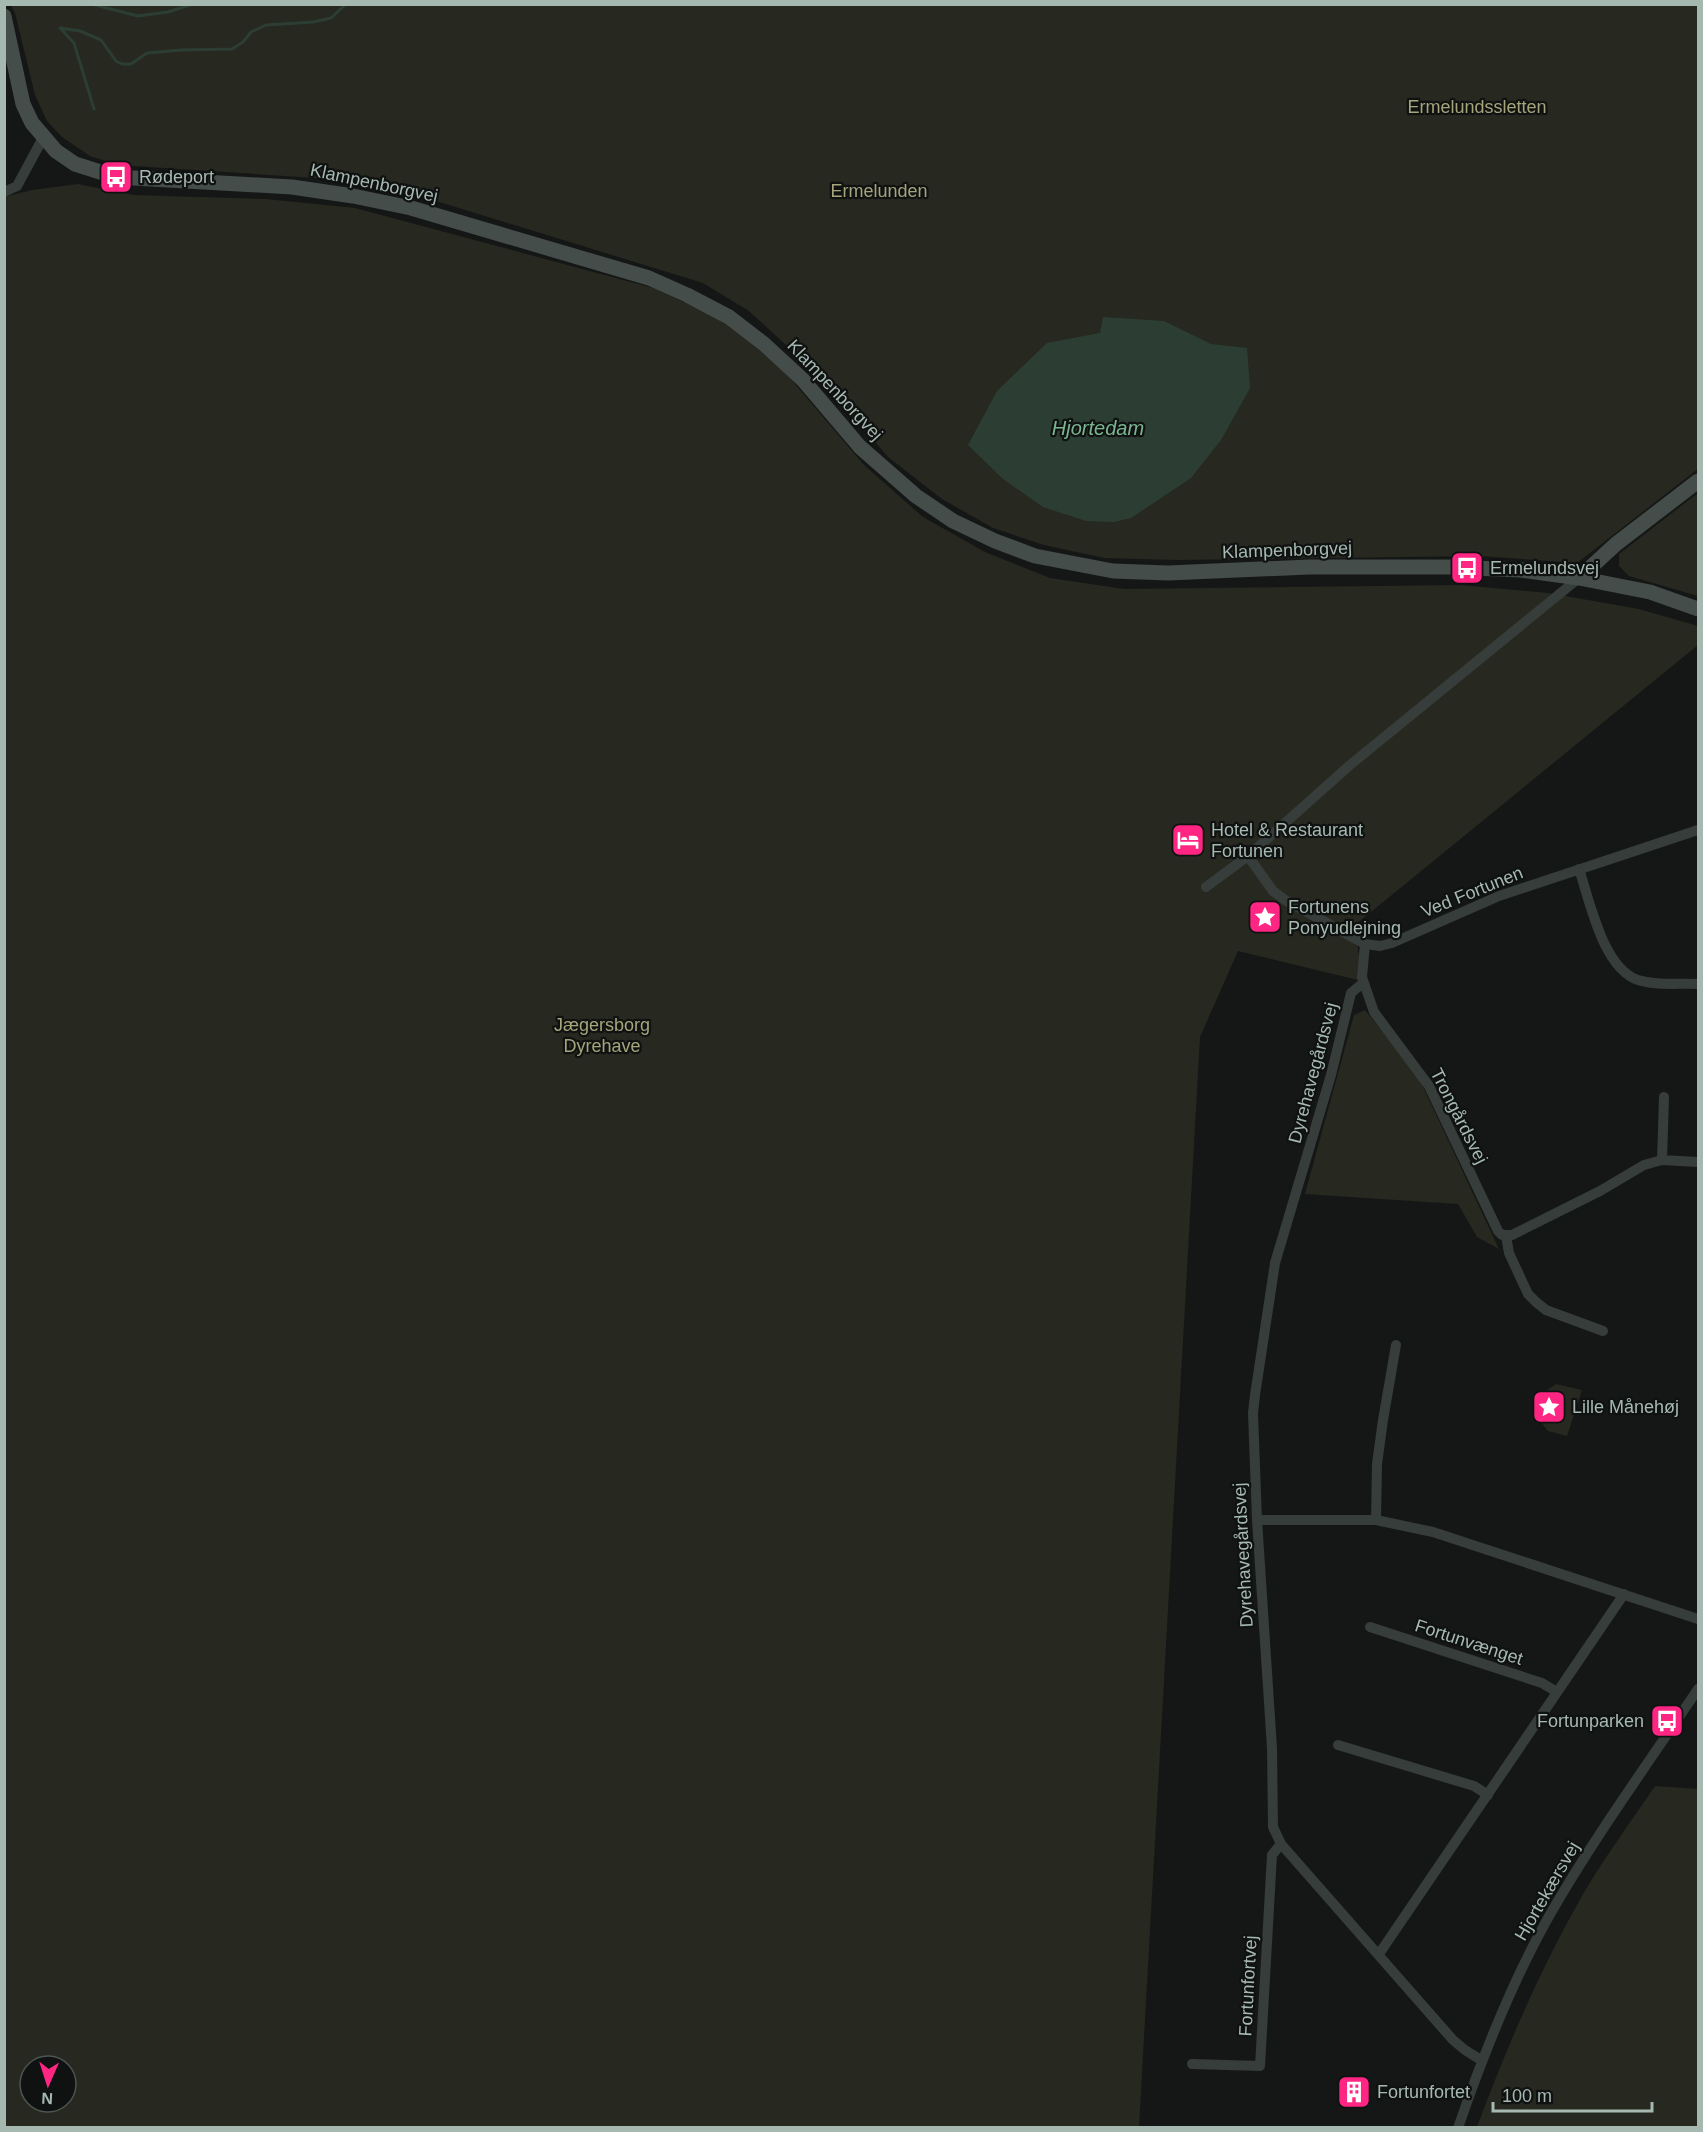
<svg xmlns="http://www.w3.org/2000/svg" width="1703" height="2132" viewBox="0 0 1703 2132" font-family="Arial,sans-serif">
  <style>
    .green { fill: #27281f; fill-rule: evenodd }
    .water { fill: #2c3e33 }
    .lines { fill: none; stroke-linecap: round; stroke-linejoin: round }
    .stream { stroke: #2c3e33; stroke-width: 3 }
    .street { stroke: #363d3b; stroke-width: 10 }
    .secondary { stroke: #444d4a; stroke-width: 15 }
    .labels { text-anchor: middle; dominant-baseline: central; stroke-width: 4.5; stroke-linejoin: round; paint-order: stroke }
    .park-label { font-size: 18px; fill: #a5a47b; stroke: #101212 }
    .poi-label { font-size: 18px; fill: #a6b9b1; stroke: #101212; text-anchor: start }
    .street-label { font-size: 18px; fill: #a6b9b1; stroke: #101212 }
    .water-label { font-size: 20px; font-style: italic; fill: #7ab691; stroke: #101212 }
  </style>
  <rect width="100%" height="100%" fill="#151717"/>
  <path class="green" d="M11 5H1698V469L1577 563 1481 556 1177 560 1104 558 1044 545 993 528 942 499 888 457 811 368 749 311 703 283 410 193 330 179 119 165 90 156 62 137 47 121 35 95 15 13Z
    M78 184 133 195 265 199 355 208 653 288 726 322 783 370 864 465 923 517 985 552 1050 578 1124 589 1460 585 1548 593 1639 609 1698 626V645L1355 925 1362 981 1238 951 1200 1037 1139 2127H5L4 197 32 190ZM30 2066H66V2102H30Z
    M1698 493V596L1629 576 1619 566V554Z
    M1365 1010 1417 1074 1499 1249 1477 1237 1458 1204 1305 1194 1354 1015Z
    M1556 1384 1582 1390 1567 1436 1548 1431 1537 1417 1539 1396Z
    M1655 1786 1698 1789V2127H1477C1507 2046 1542 1965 1586 1889 1607 1854 1632 1820 1655 1786Z"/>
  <path class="water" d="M1103 317 1164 321 1211 344 1247 348 1250 388 1221 440 1191 478 1131 518 1114 522 1086 521 1043 507 1003 479 968 445 997 391 1047 343 1100 333Z"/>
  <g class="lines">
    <path class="stream" d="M91 4 138 16 168 12 193 4
      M60 28 80 31 101 40 116 61 122 64H131L147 53 181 50 232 49 243 42 251 32 266 25 313 22 331 18 346 4
      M61 29 74 43 94 109"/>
    <path class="street" d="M4 192 17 186 43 138
      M1248 856 1273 891 1285 900 1365 944 1380 946 1392 943 1499 896 1698 830
      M1579 869C1590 902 1603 968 1638 980 1657 986 1679 983 1698 984
      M1206 887 1248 856 1350 765 1579 578
      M1365 944 1362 977 1374 1012 1429 1086 1498 1231 1502 1235H1512L1600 1191 1644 1165 1662 1160 1698 1162
      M1363 983 1351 993 1331 1075 1275 1263 1255 1395 1253 1413 1257 1520 1272 1748 1273 1827 1281 1844 1453 2040 1465 2050 1481 2060
      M1662 1160 1664 1097
      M1506 1236 1509 1253 1528 1294 1536 1302 1546 1310 1603 1331
      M1257 1520H1376L1433 1532 1698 1619
      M1376 1520 1377 1464 1383 1420 1396 1345
      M1370 1627 1542 1683 1557 1692
      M1338 1745 1474 1786 1488 1795
      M1379 1954 1624 1594
      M1192 2064 1260 2066 1272 1855 1281 1844
      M1458 2128C1483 2055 1511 1984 1548 1918 1593 1839 1647 1765 1698 1689"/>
    <path class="secondary" d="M4 16 23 104 32 123 56 151 75 164 116 177 292 187 353 196 411 208 649 278 687 295 729 317 764 344 803 380 860 447 916 496 953 521 995 541 1035 556 1113 571 1168 573 1309 567H1449L1521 570 1579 578 1650 592 1698 609
      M1579 578 1616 544 1698 481"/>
  </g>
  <defs>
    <symbol id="bus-square" viewBox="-11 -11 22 22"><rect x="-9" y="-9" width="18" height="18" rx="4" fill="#ff2583" stroke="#101212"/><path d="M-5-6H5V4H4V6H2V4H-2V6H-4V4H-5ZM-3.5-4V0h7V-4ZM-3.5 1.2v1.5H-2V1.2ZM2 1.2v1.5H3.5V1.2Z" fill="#fff"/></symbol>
    <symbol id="hotel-square" viewBox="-11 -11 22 22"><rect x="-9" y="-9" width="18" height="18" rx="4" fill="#ff2583" stroke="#101212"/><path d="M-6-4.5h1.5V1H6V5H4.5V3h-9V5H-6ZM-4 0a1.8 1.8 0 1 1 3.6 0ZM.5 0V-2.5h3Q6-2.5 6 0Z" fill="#fff"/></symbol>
    <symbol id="sight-square" viewBox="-11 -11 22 22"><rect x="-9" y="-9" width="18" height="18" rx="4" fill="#ff2583" stroke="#101212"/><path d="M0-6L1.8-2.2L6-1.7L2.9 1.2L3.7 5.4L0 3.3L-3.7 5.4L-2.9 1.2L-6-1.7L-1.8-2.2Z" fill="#fff"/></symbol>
    <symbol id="building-square" viewBox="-11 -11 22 22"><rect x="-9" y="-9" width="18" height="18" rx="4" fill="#ff2583" stroke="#101212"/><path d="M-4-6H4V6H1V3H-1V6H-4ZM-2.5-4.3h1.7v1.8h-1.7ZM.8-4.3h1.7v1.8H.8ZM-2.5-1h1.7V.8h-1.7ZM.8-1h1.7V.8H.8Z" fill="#fff"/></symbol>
  </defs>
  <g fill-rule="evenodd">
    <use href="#bus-square" x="97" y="158" width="38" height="38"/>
    <use href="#bus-square" x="1448" y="549" width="38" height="38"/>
    <use href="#hotel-square" x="1169" y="821" width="38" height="38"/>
    <use href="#sight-square" x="1246" y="898" width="38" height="38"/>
    <use href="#sight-square" x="1530" y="1388" width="38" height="38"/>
    <use href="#bus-square" x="1648" y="1702" width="38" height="38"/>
    <use href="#building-square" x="1335" y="2073" width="38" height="38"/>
  </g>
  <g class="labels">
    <g class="park-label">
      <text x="1477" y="107">Ermelundssletten</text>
      <text x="879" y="191">Ermelunden</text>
      <text x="602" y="1025">Jægersborg<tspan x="602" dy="21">Dyrehave</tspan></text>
    </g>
    <g class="poi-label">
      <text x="139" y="177">Rødeport</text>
      <text x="1490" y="568">Ermelundsvej</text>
      <text x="1211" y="830">Hotel &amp; Restaurant<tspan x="1211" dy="21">Fortunen</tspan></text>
      <text x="1288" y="907">Fortunens<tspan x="1288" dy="21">Ponyudlejning</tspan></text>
      <text x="1572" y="1407">Lille Månehøj</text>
      <text x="1644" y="1721" text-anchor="end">Fortunparken</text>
      <text x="1377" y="2092">Fortunfortet</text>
    </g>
    <g class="street-label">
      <text transform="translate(374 183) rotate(12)">Klampenborgvej</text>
      <text transform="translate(835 390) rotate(47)">Klampenborgvej</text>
      <text transform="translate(1287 550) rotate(-2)">Klampenborgvej</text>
      <text transform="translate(1472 892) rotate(-22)">Ved Fortunen</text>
      <text transform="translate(1313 1073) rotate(-75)">Dyrehavegårdsvej</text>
      <text transform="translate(1459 1116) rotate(63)">Trongårdsvej</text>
      <text transform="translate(1243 1555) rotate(-93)">Dyrehavegårdsvej</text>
      <text transform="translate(1469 1642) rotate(18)">Fortunvænget</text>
      <text transform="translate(1547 1891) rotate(-60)">Hjortekærsvej</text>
      <text transform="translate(1248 1986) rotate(-87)">Fortunfortvej</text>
    </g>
    <g class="water-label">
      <text x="1098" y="428">Hjortedam</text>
    </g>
  </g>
  <rect width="1703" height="2132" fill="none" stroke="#a6b9b1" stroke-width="12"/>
  <g transform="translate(48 2084) rotate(183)"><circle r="28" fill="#101212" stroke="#4c5552" stroke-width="1.5"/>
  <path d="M0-4.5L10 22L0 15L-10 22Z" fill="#ff2583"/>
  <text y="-9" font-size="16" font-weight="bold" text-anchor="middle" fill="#a6b9b1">N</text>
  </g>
  <path d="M1493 2102v9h159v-9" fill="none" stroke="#a6b9b1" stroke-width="3"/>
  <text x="1502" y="2102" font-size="18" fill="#a6b9b1" stroke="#101212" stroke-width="4.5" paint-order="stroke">100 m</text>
</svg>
